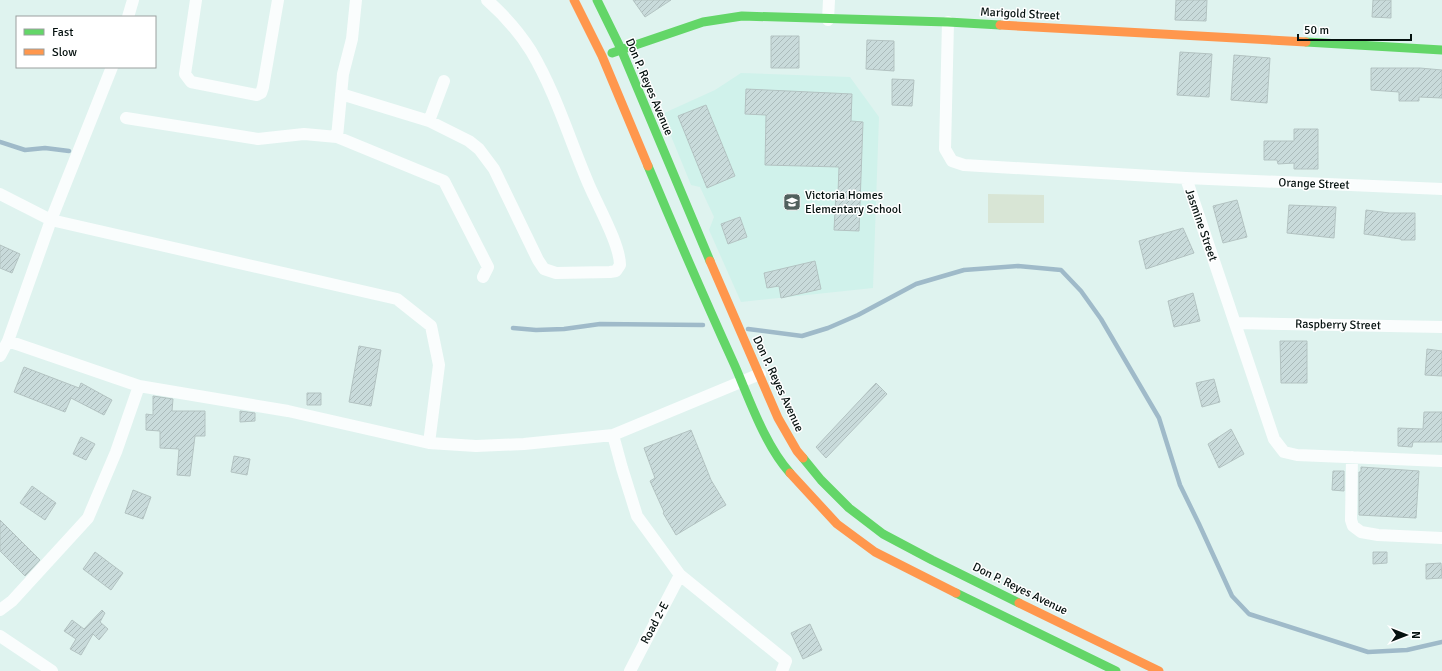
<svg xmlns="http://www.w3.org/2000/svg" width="1442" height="671" viewBox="0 0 1442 671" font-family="Signika,sans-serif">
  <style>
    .built { fill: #d0f2eb }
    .green { fill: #d8e5d5 }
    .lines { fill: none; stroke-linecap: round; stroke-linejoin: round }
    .stream { stroke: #9fbac9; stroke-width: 4.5 }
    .building { fill: url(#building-hatch); stroke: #b3c3c2 }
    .street { stroke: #fafdfd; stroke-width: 12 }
    .fast { stroke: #63d668; stroke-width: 9 }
    .slow { stroke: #ff974d; stroke-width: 9 }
    .labels { text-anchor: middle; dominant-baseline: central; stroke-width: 3; stroke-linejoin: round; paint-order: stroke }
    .street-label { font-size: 12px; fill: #05110f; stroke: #fff }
    .poi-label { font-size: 12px; fill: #05110f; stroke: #fff; text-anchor: start }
  </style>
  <defs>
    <pattern id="building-hatch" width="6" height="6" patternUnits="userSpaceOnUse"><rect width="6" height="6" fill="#c9dbdb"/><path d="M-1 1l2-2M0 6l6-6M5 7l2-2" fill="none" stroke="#abbbbb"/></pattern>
  </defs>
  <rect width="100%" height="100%" fill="#dff3ef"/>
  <path class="built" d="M741 73 850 77 879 117 873 288 741 302 709 230 714 217 700 187 691 185 662 114 715 90Z"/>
  <path class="green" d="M988 194 1044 195V223H988Z"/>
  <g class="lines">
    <path class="stream" d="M0 142 25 150 45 148 69 151
      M513 328 536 330 564 329 600 324 703 325
      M748 329 802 336 828 328 858 315 916 284 964 270 1018 266 1061 270 1081 291 1101 319 1159 418 1180 485 1199 524 1232 596 1249 614 1368 652 1407 650 1442 642"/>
  </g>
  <path class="building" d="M633 0H671L645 17Z
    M1176 0H1207L1206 21 1175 20Z
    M1373 0H1391V18L1372 17Z
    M771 36H799V68H771Z
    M867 40 894 41V71L866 69Z
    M1180 52 1212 54 1209 97 1177 95Z
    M1234 55 1270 58 1267 103 1231 100Z
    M1371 68H1420L1442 70V98L1419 97V101H1399V92L1371 90Z
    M892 79 914 80 912 106 892 105Z
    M746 89 852 94 851 121 863 122 859 231 834 230 836 193H838L839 167 765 165 766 115 745 114Z
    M706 105 735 176 707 188 678 116Z
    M1294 129H1318V169H1294V163L1278 164 1277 160H1264V141H1294Z
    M1237 200 1247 237 1223 243 1213 206Z
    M1289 205 1336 207 1334 238 1287 233Z
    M1366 210 1390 213H1415V240H1401V239L1364 234Z
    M740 217 747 237 728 244 721 224Z
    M1183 228 1194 253 1146 269 1139 241Z
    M0 245 20 254 12 273 0 268Z
    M815 261 821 289 781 298 779 286 767 288 764 273Z
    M1193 293 1200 321 1174 327 1168 301Z
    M1280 341H1307V383H1281Z
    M359 346 381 350 371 406 349 402Z
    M1427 349 1442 351V376L1425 375Z
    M24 367 79 388 81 383 112 400 104 415 71 398 65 412 14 392Z
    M1214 379 1220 402 1202 407 1196 383Z
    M876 383 887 394 826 458 816 447Z
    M307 393H321V405H307Z
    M153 396 173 399 172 411H205V436H195L190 476 177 475 179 449 160 448V431L146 430V414L153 415Z
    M240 411 255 413V421L240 422Z
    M1424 412H1442V442H1413L1412 447 1398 446V428L1423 429Z
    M1231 429 1244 454 1219 468 1208 444Z
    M691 430 711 480 726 505 676 535 663 513 664 512 650 481 655 478 644 448Z
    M81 437 95 444 86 460 73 454Z
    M234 456 250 459 247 475 231 472Z
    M1361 467 1419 471 1416 518 1359 515V472H1361Z
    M1333 471H1344V491L1332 490Z
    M32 486 56 503 45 520 20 503Z
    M133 490 151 497 143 519 125 513Z
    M0 520 40 560 25 576 0 551Z
    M95 552 123 573 111 590 83 569Z
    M1373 552H1387V563L1373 564Z
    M1441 563 1442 578 1426 579V564Z
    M102 610 105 613 100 622 108 629 99 640 93 634 81 655 70 649 76 639 64 631 72 620 84 629Z
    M810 624 822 650 803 659 791 633Z"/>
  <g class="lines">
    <path class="street" d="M196 0 185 74 191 82 257 95 261 93 263 87 278 0
      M128 17 133 0
      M828 20 829 0
      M948 22 945 149 952 161 964 165 1186 178 1442 189
      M341 94 429 121 469 141 479 149 494 169 538 260 544 269 556 273 610 272 616 271 620 265C620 245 598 206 589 185 570 141 556 93 531 51 519 32 504 15 487 0
      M126 118 258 139 304 134 337 137 444 181 488 267 483 277
      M429 121 444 81
      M337 137 343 74 352 39 356 0
      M1186 178 1274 439 1284 452 1297 455 1442 461
      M0 194 51 220 397 299 431 326 439 365 429 443
      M1235 323 1442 327
      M8 341 139 386 288 411 429 443 476 446 524 444 613 435 760 374
      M0 356 8 341 51 220 112 67
      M613 435 622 468 637 516 680 575 786 661 782 671
      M1352 457 1351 520 1353 526 1361 532 1378 535 1442 538
      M0 610 12 601 88 518 116 452 139 386
      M0 636 52 671
      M630 671 680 575"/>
    <path class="fast" d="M597 0 621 49 710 261
      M1306 42 1442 50
      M612 53 703 22 742 16 948 22 1000 25
      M648 166C676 233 705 300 735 366 750 401 765 445 790 473
      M803 458 821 480 849 508 883 534 932 560 1019 603
      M956 593 1116 671"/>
    <path class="slow" d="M574 0 602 56 648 166
      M1000 25 1306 42
      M710 261 778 418 797 451 803 458
      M790 473 837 524 875 552 956 593
      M1019 603 1159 671"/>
  </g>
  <defs>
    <symbol id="school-square" viewBox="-11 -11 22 22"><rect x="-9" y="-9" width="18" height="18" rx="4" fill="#51605d" stroke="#fff"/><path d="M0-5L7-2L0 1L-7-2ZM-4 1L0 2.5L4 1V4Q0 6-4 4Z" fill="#fff"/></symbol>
  </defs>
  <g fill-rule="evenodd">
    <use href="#school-square" x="782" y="192" width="20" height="20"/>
  </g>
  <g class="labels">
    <g class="street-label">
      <text transform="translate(1020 14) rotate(3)">Marigold Street</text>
      <text transform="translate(649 87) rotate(67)">Don P. Reyes Avenue</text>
      <text transform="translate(1314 184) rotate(2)">Orange Street</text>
      <text transform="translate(1201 225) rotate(71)">Jasmine Street</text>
      <text transform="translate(1338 325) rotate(1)">Raspberry Street</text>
      <text transform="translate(778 384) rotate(65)">Don P. Reyes Avenue</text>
      <text transform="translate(1020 589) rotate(26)">Don P. Reyes Avenue</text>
      <text transform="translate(655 623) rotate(-62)">Road 2-E</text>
    </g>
    <g class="poi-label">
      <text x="805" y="195">Victoria Homes<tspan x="805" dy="14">Elementary School</tspan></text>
    </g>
  </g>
  <rect x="16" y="16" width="140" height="52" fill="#ffffff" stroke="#9ba09f"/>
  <rect x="24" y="29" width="20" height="6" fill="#63d668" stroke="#9ba09f"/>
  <text x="52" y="36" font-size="12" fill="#05110f">Fast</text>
  <rect x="24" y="49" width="20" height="6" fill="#ff974d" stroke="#9ba09f"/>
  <text x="52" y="56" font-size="12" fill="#05110f">Slow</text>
  <g transform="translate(1406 635) rotate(90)" stroke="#ffffff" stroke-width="3" paint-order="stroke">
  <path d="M0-3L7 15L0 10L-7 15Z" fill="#05110f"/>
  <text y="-6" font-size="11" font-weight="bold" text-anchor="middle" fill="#05110f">N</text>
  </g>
  <path d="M1298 34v6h113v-6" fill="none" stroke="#05110f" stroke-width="2"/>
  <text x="1304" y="34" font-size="12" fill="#05110f" stroke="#ffffff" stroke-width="3" paint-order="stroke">50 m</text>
</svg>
